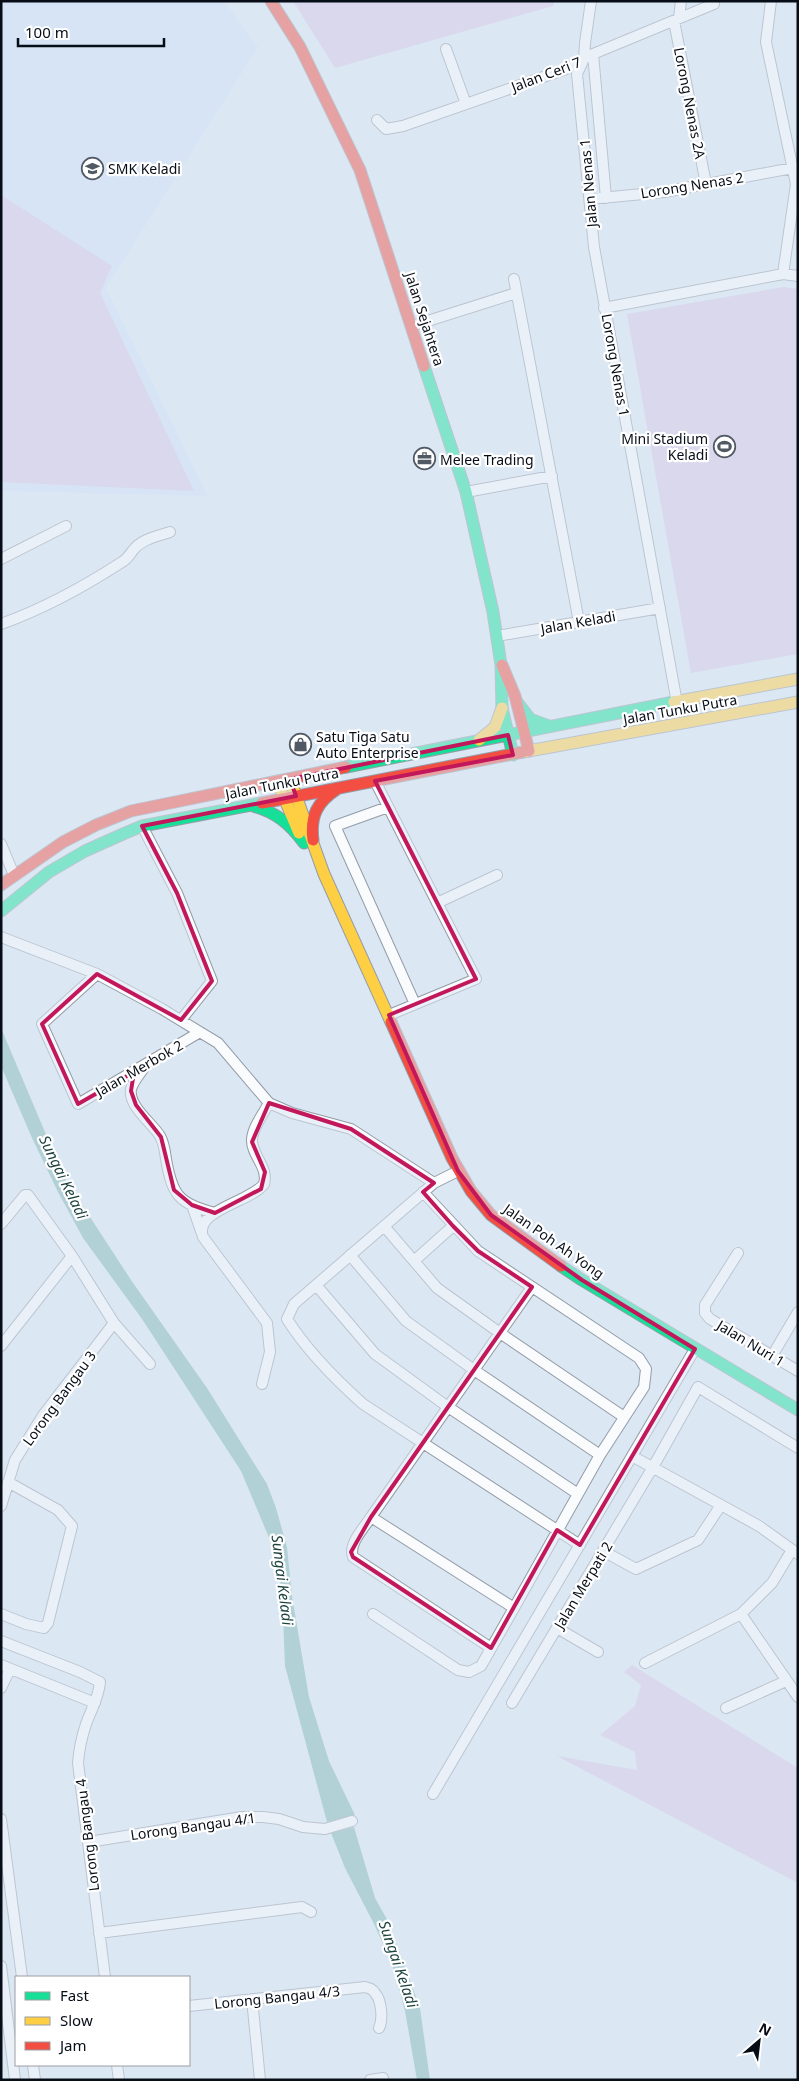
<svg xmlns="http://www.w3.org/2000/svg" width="799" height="2081" viewBox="0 0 799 2081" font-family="'Noto Sans',sans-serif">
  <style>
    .built { fill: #cfe1f7 }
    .green { fill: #d6c5e5 }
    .water { fill: #7db7b4 }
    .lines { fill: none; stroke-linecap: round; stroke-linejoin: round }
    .street-casing { stroke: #939ca7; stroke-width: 12 }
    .fast-casing { stroke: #939ca7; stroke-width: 13 }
    .slow-casing { stroke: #939ca7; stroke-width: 13 }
    .jam-casing { stroke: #939ca7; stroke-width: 13 }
    .street { stroke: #fafbfd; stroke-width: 10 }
    .fast { stroke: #16e098; stroke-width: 11 }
    .slow { stroke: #ffcf43; stroke-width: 11 }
    .jam { stroke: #f24e42; stroke-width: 11 }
    .marked { fill: none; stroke: #c2185b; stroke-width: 4; stroke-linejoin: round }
    .labels { text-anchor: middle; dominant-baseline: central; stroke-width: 4.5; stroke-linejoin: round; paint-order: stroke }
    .street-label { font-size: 14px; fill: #060d17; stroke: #fff }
    .poi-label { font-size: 14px; fill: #060d17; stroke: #fff; text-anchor: start }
    .water-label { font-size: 15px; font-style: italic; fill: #1d433e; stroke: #fff }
  </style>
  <rect width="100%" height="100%" fill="#dce7f4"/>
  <path class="built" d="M1 1H224L258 47 106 288 208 496 1 491Z"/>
  <path class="green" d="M293 1H554L553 6 335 68Z
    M1 195 112 266 100 293 194 491 1 482Z
    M784 287 798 289V654L691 673 627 314Z
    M632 1665 798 1768V1883L557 1756 637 1770 635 1752 600 1735 635 1706 641 1685 624 1672Z"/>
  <path class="water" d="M1 1028 64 1177 131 1280 207 1388 267 1484 276 1508 287 1547 292 1596 309 1697 329 1761 355 1815 327 1822 285 1666 283 1615 278 1559 241 1471 142 1319 83 1238 58 1192 32 1138 1 1066Z
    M354 1827 375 1898 388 1921 420 2008 430 2080H417L405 2011 392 1964 374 1924 345 1868 331 1833Z"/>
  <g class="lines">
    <defs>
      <path id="street" d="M591 1 585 43 584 59 577 74 594 247 677 703
        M771 1 766 42 796 184 783 274
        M679 18 681 1
        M674 21 706 184
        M446 49 466 104
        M593 54 606 198
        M377 120 386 129 403 126 566 69 593 54 714 4
        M590 199 664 192 793 168
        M514 279 579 622
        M604 308 783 274 798 276
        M412 326 516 293
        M466 492 552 476
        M1 559 66 526
        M1 624C43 609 85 586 122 562 129 558 130 553 135 548 143 539 158 536 170 532
        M497 636 660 608
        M375 781 476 979 389 1015
        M388 807 335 826 415 1004
        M142 826 177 893 212 981 181 1020
        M1 844 14 875
        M437 903 497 875
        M1 937 97 974 162 1009 218 1043 269 1103 292 1113 351 1129 434 1183
        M97 974 42 1024 78 1104 200 1032
        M143 1069C139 1075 133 1082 131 1089 128 1106 152 1123 160 1136 164 1143 165 1151 166 1159 172 1194 178 1204 215 1213
        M458 1171 434 1183 294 1304 287 1319C307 1351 335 1379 363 1404L580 1545
        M192 1205 201 1231
        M1 1224 25 1195H28L72 1256 114 1323 150 1364
        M384 1226 437 1288 500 1333 624 1417
        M738 1253 705 1305V1313L710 1319 798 1371
        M350 1255 406 1321 474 1370 600 1455
        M414 1261 453 1226
        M316 1285 375 1354 448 1407 578 1494
        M1 1346 72 1256
        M772 1356 798 1312
        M262 1384 270 1352 267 1323 203 1237C193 1210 251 1202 264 1184 269 1167 251 1155 252 1139 253 1127 263 1114 269 1103
        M632 1456 759 1526 798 1554
        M1 1506 15 1460 44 1414 114 1323
        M371 1517 514 1608 600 1455 644 1387 646 1369 639 1358 478 1251 423 1192
        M603 1551 636 1569 698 1540 721 1505
        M1 1614 26 1624 44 1628 48 1623 72 1526 58 1510 8 1482
        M373 1614 458 1670 469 1672 481 1666 514 1608
        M741 1614 798 1697
        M557 1628 598 1652
        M1 1641 80 1672 100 1682C99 1697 91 1710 86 1724 82 1736 79 1750 78 1763L105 1977
        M491 1648 353 1557C348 1544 364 1528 371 1517L532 1287
        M645 1663 741 1614 772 1583 792 1550
        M1 1665 95 1703
        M1 1688 10 1669
        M512 1703 653 1467 698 1387 798 1448
        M726 1708 786 1681
        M433 1794 695 1349
        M1 1819 22 1977
        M89 1842 242 1817H263L279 1819 303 1827 325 1829 352 1821
        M99 1933 302 1907 311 1912
        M1 1966 15 2080
        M252 1999 260 2080
        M189 2006 365 1987C369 1988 373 1989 375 1993 382 2001 383 2020 379 2028
        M33 2065 35 2080
        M117 2065 119 2080
        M370 2080 383 2078"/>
      <path id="fast" d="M424 366 466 492 493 612 501 665 502 708 513 755
        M517 702 530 719 549 726
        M346 767 674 702
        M253 806C276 812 290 824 304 843
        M1 911 49 872 85 851 123 834 142 826 262 803
        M561 1266 582 1280 798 1410"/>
      <path id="slow" d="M674 702 798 679
        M479 740 495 727 502 708
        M523 752 798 702
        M290 779 324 874 391 1022
        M277 781 299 833"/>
      <path id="jam" d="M271 1 300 47 360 170 424 366
        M502 665 515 696 529 751
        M262 803 523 752
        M313 840C310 816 317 802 337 789
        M1 885 63 842 96 825 131 811 346 767
        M391 1022 452 1158 471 1191 491 1215 561 1266"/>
    </defs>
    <use href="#street" class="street-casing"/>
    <use href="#fast" class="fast-casing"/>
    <use href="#slow" class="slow-casing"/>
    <use href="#jam" class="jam-casing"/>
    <use href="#street" class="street"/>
    <use href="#fast" class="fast"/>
    <use href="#slow" class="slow"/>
    <use href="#jam" class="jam"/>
  </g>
  <path d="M0 0H799V2081H0ZM508 735 513 755 375 781 476 979 389 1015 458 1171 491 1215 582 1280 695 1349 580 1545 557 1530 491 1648 353 1557 351 1552 371 1517 532 1287 478 1251 453 1226 423 1192 434 1183 351 1129 269 1103 252 1142 265 1172 261 1189 215 1213 192 1205 174 1190 161 1137 136 1105 131 1091 134 1072 78 1104 42 1024 97 974 181 1020 212 981 177 893 142 826 296 796 290 779Z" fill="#dce7f4" fill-opacity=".55" fill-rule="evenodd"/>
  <path class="marked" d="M508 735 513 755 375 781 476 979 389 1015 458 1171 491 1215 582 1280 695 1349 580 1545 557 1530 491 1648 353 1557 351 1552 371 1517 532 1287 478 1251 453 1226 423 1192 434 1183 351 1129 269 1103 252 1142 265 1172 261 1189 215 1213 192 1205 174 1190 161 1137 136 1105 131 1091 134 1072 78 1104 42 1024 97 974 181 1020 212 981 177 893 142 826 296 796 290 779Z"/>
  <defs>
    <symbol id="school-ring" viewBox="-11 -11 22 22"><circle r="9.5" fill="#fff" stroke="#515964" stroke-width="1.5"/><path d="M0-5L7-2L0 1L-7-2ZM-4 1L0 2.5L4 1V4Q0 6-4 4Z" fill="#515964"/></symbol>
    <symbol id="stadium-ring" viewBox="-11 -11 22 22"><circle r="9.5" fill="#fff" stroke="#515964" stroke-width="1.5"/><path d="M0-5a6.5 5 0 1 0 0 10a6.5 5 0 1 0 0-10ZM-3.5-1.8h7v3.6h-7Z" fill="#515964"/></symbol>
    <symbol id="office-ring" viewBox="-11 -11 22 22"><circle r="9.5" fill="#fff" stroke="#515964" stroke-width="1.5"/><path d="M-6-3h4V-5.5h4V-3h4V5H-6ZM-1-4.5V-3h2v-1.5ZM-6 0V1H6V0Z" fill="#515964"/></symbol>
    <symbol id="shop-ring" viewBox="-11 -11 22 22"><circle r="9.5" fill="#fff" stroke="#515964" stroke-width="1.5"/><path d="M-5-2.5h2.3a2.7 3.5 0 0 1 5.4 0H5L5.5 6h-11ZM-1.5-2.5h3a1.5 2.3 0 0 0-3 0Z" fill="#515964"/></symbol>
  </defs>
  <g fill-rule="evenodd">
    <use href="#school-ring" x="80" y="156" width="25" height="25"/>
    <use href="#stadium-ring" x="712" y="434" width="25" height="25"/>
    <use href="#office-ring" x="412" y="446" width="25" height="25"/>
    <use href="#shop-ring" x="288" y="732" width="25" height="25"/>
  </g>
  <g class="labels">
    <g class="street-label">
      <text transform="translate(546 74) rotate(-21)">Jalan Ceri 7</text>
      <text transform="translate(690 103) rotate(79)">Lorong Nenas 2A</text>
      <text transform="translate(588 183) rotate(-95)">Jalan Nenas 1</text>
      <text transform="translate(692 185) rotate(-9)">Lorong Nenas 2</text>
      <text transform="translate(425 319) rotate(72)">Jalan Sejahtera</text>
      <text transform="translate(616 365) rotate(80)">Lorong Nenas 1</text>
      <text transform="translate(578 622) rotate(-10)">Jalan Keladi</text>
      <text transform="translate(680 709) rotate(-10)">Jalan Tunku Putra</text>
      <text transform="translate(282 783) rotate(-11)">Jalan Tunku Putra</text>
      <text transform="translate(139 1068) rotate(-30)">Jalan Merbok 2</text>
      <text transform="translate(554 1241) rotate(35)">Jalan Poh Ah Yong</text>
      <text transform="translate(751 1343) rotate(31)">Jalan Nuri 1</text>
      <text transform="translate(59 1398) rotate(-54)">Lorong Bangau 3</text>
      <text transform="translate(583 1585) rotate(-59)">Jalan Merpati 2</text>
      <text transform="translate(193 1826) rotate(-8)">Lorong Bangau 4/1</text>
      <text transform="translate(87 1835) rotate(-97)">Lorong Bangau 4</text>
      <text transform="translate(277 1997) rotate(-6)">Lorong Bangau 4/3</text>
    </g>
    <g class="poi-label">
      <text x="108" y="168">SMK Keladi</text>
      <text x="708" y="438" text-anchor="end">Mini Stadium<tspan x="708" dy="16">Keladi</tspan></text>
      <text x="440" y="459">Melee Trading</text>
      <text x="316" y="736">Satu Tiga Satu<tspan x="316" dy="16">Auto Enterprise</tspan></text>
    </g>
    <g class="water-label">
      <text transform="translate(64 1177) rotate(64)">Sungai Keladi</text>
      <text transform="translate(283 1580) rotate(83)">Sungai Keladi</text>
      <text transform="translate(399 1964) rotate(71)">Sungai Keladi</text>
    </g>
  </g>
  <rect width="799" height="2081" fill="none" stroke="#060d17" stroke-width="5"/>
  <rect x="15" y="1976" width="175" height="90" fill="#ffffff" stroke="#9b9ea2"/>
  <rect x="25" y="1992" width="25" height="8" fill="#16e098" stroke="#9b9ea2"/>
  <text x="60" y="2001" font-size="15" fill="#060d17">Fast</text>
  <rect x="25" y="2017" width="25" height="8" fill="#ffcf43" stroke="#9b9ea2"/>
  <text x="60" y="2026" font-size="15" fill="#060d17">Slow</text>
  <rect x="25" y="2042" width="25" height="8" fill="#f24e42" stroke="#9b9ea2"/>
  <text x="60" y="2051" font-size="15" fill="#060d17">Jam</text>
  <g transform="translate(759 2041) rotate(28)" stroke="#ffffff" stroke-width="4" paint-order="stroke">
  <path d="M0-4L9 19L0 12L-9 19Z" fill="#060d17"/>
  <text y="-8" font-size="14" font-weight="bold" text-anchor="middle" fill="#060d17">N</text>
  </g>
  <path d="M18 38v8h146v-8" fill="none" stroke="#060d17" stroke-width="2.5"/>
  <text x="25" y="38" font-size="15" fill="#060d17" stroke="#ffffff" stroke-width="4" paint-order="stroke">100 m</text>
</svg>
